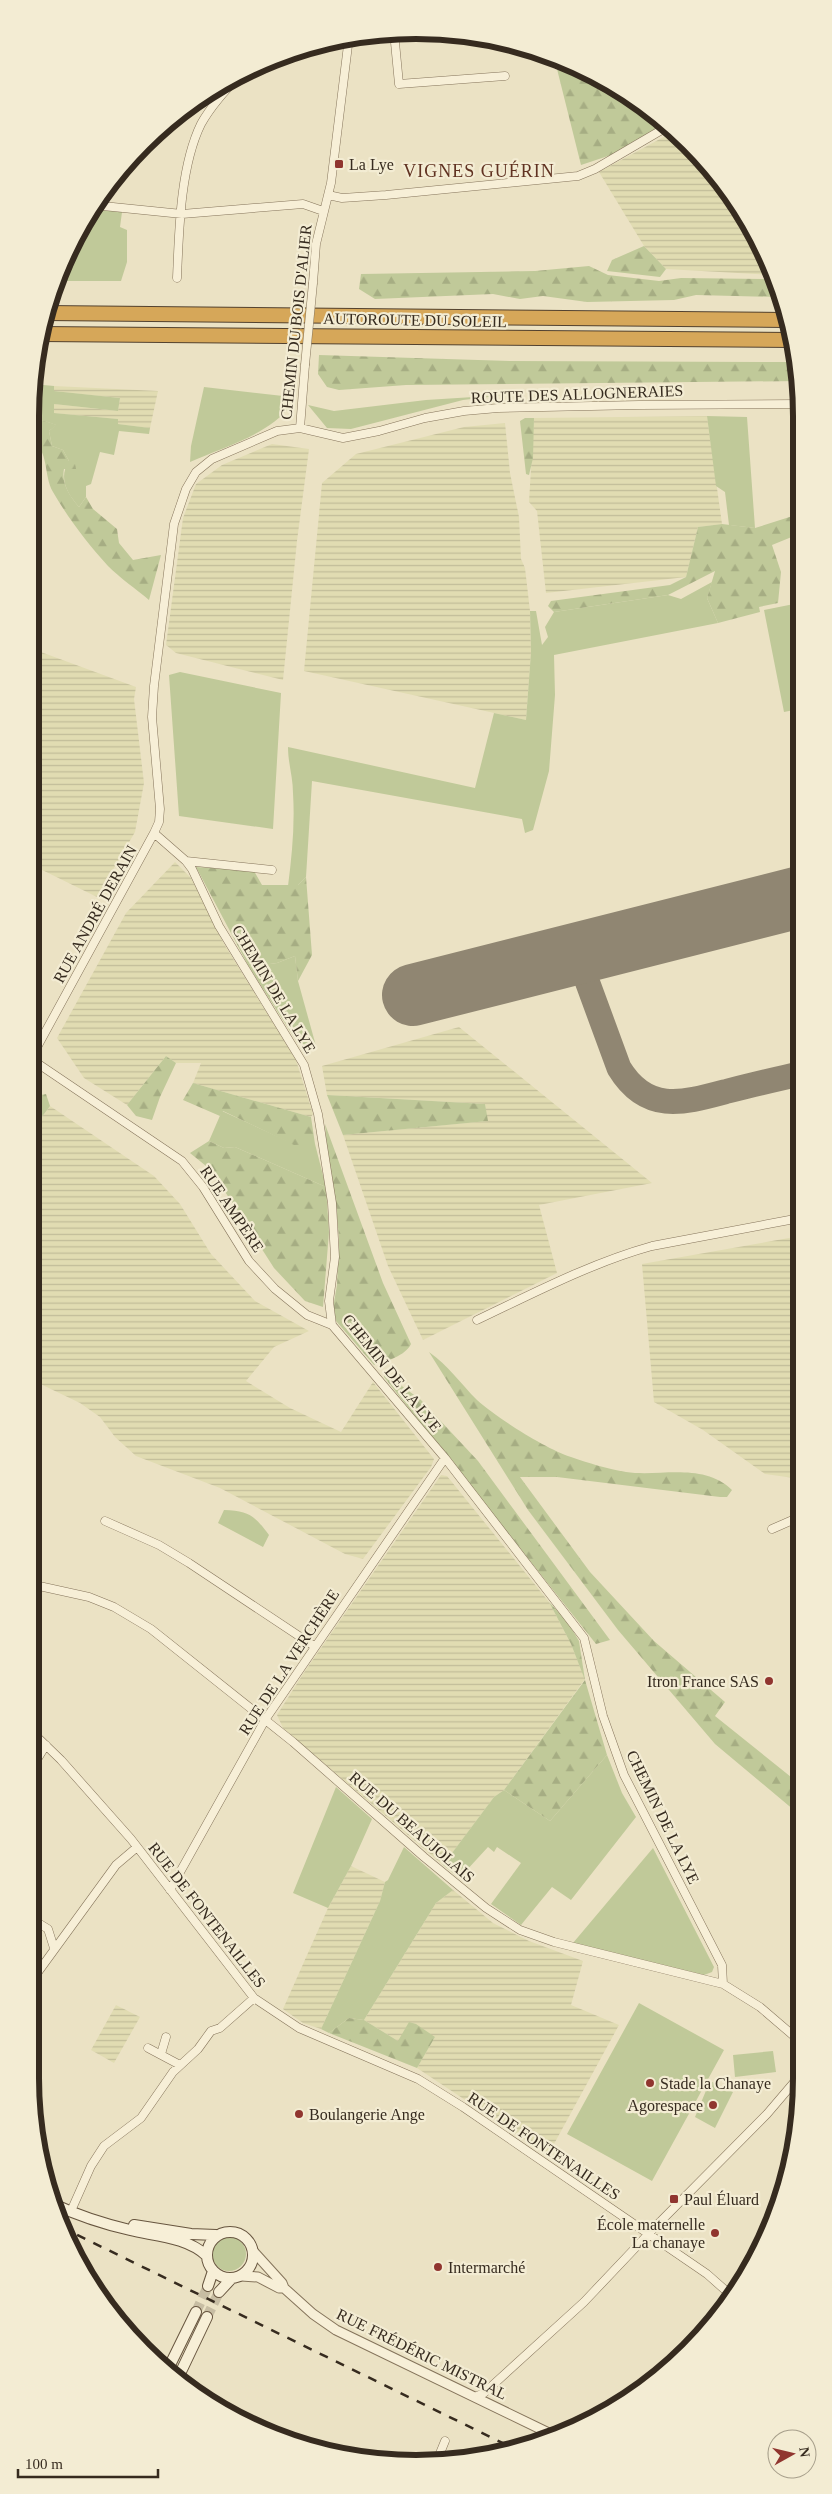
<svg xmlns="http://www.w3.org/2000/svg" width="832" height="2494" viewBox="0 0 832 2494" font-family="Georgia,serif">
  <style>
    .farmland { fill: url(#farmland-rules) }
    .green { fill: #c0c999 }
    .forest { fill: url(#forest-firs) }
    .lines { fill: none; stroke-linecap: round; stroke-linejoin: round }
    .taxiway { stroke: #908672; stroke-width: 25 }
    .runway { stroke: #908672; stroke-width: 62 }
    .secondary-tunnel { stroke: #c7bda3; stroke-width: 10; stroke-dasharray: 10 5; stroke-linecap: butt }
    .minor-casing { stroke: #85745b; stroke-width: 9 }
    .tertiary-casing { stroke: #85745b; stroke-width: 11 }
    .secondary-casing { stroke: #67553f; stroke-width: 12 }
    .motorway-casing { stroke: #53422f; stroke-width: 16 }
    .minor { stroke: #f7efd7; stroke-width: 8 }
    .tertiary { stroke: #f7efd7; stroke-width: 9 }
    .secondary { stroke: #f7efd7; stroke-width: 10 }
    .motorway { stroke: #d6a759; stroke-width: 14 }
    .rail { stroke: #362b1f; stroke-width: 2.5; stroke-dasharray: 9 9; stroke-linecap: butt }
    .minor-bridge-casing { stroke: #85745b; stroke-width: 9; stroke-linecap: butt }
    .minor-bridge { stroke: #f7efd7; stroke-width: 8 }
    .poi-dot { fill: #90352f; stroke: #f3ecd3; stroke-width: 2 }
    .labels { text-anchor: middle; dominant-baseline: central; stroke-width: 4.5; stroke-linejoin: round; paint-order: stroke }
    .poi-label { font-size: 16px; fill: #362b1f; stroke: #f3ecd3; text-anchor: start }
    .street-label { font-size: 16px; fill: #362b1f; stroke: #f3ecd3 }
    .neighbourhood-label { font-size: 18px; letter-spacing: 1px; fill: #603221; stroke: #f3ecd3 }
    .rim { fill: none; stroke: #362b1f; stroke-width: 6 }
  </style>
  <defs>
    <pattern id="farmland-rules" width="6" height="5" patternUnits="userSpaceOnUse" patternTransform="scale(1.25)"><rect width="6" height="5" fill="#e1dcb2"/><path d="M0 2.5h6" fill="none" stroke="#c2bd99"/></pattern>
    <pattern id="forest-firs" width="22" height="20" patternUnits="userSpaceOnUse" patternTransform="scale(1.25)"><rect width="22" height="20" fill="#c0c999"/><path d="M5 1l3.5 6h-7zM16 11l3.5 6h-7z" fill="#a6ad83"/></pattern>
  </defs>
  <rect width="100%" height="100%" fill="#ebe2c4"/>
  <path class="farmland" d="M671 133 700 156 732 212 738 209 762 246 771 275 666 269 644 246 599 172Z
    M54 386 158 391 150 428 118 424V419L53 413 54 404 118 411 120 398 53 391Z
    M707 416 722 524 698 527 686 577 546 593 537 511 529 502 534 418Z
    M505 423 510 473 519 517 521 559 525 568 530 611 531 652 526 720 304 671 322 483 356 454 464 427Z
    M272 444 309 449 297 541 283 680 176 653 166 645 183 518 196 484 222 465Z
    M30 648 136 687 134 699 144 783 135 832 97 897 30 864Z
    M175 862 191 878 224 944 296 1060 313 1114 311 1117 193 1083 201 1063H176L166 1056 127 1105 84 1078 57 1038 126 913Z
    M459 1027 652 1183 539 1205 557 1273 423 1340 388 1266 343 1135 487 1121 485 1104 327 1095 322 1066Z
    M50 1106 154 1176 180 1204 211 1254 255 1301 309 1331 274 1347 246 1381 290 1408 341 1432 373 1382 434 1459 431 1467 363 1559 345 1554 220 1488 136 1456 115 1437 100 1417 80 1403 30 1379V1133Z
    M800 1236 801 1479 765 1474 703 1430 654 1402 642 1264Z
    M441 1475 447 1476 549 1602 571 1644 585 1679 504 1790 494 1797 443 1865 283 1728 277 1715 303 1674Z
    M351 1866 385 1882 380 1901 321 2029 303 2023 283 2009 328 1908Z
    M453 1890 493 1923 529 1941 583 1961 571 2005 619 2025 548 2155 417 2068 435 2037 398 2041 364 2020 436 1903Z
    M116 2005 140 2017 114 2063 91 2050Z"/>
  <path class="green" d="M706 161 738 209 732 213 703 162Z
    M91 208 122 212 120 227 127 230V262L121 281H56L60 268Z
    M33 384 54 386V391L120 398 118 411 54 404V413L118 419V424L150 428 149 434 119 431 114 455 100 452 91 484 86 486V497L79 507C67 493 58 478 69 461L63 450 52 446 49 431 56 425 42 420 30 422Z
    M204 387 283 396 291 405C269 435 223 447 190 462L191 446Z
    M505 395 463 400 351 429 327 428 308 405 334 411 426 400Z
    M707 416 747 417 755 528 729 525 725 492 716 486Z
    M712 582 707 598 718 623 554 655 555 695 549 771 533 830 525 833 522 819 312 781 306 877 298 885 288 886C292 855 295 824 293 793 293 777 288 763 288 747L475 788 494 713 526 720 531 652 530 611H536L542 645 548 637 545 627 554 612 668 595 681 599Z
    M799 603V709L784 712 764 610Z
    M180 672 281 693 273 829 179 816 169 675Z
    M295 956 298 981 316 1046 306 1049 297 1042 249 967 277 963Z
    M222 1111 294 1144H315L326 1187 235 1147 224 1148 209 1141Z
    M224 1510C249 1511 254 1515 269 1535L263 1547 218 1523Z
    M607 1755 622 1793 636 1817 571 1900 552 1887 521 1925 491 1904 521 1863 497 1847 494 1852 488 1847 465 1872 457 1876 443 1865 494 1797 504 1790 550 1821Z
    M336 1787 372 1819 351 1866 328 1908 293 1893Z
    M404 1847 453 1890 436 1903 364 2020 349 2018 329 2033 321 2029 380 1901 385 1882 388 1880Z
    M653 1848 714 1967 712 1972 704 1975 573 1943Z
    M639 2003 724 2050 652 2181 567 2134Z
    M773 2051 776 2072 735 2077 733 2055Z
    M710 2081 733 2092 715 2128 695 2117Z
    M212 2254a17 17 0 1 1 34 0a17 17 0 1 1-34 0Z"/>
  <path class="forest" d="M555 61 609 82 662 125 611 155 581 165Z
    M644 246 666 269 660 277 607 271 612 260Z
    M589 266 608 275 659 281 681 278 773 279 778 297 696 295 674 300 587 302 543 296 520 299 493 294 375 299 359 289 361 274 535 271Z
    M319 355 510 361 797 362 799 381 406 385 339 390 327 387 318 374Z
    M525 418H534L533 458 529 475 526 474 520 421Z
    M42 420 57 425 49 431 52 446 63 450 69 461 75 463 76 469H64C61 483 70 497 79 507L86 497 93 509 117 529 119 543 133 560 161 555 149 600C136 589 120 578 108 566 88 544 68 518 53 492 43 475 50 450 30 439V422Z
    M799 514V534L772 545 781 572 778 603 759 607 760 612 718 623 707 598 715 571 668 595 554 612 548 606 551 601 670 585 686 577 698 527 722 524 755 528Z
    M196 867 254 871 262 885H298L306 877 312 955 298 981 295 956 277 963 249 967Z
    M166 1056 176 1063 160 1097 152 1120 136 1116 127 1105Z
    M193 1083 311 1117 315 1144 294 1145 223 1111 220 1116 183 1100Z
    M46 1094 50 1106 30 1133V1100L35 1096Z
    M327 1095 485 1104 488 1121 343 1135Z
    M325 1124 383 1283 411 1344C405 1356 387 1361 374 1365L336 1321 333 1308 337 1285 339 1238 335 1196 328 1163Z
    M209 1141 224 1148 235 1147 326 1187 329 1232 323 1307 305 1301 274 1268 222 1187 206 1166 190 1153Z
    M429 1352C448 1365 461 1384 477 1400 497 1418 546 1449 571 1457 588 1463 608 1469 626 1472 660 1477 703 1462 732 1490L727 1497H720L557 1477H520L590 1572 654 1641 725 1702 715 1716 801 1785V1816L715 1744 618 1630 528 1510Z
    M384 1373 421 1400 478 1461 610 1640 596 1644 384 1377Z
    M549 1602 567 1621 579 1641 585 1680 607 1755 550 1821 504 1790 585 1680 571 1644Z
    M349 2018 364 2020 398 2041 409 2022 416 2024 435 2037 417 2068 329 2033Z"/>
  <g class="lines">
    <path class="taxiway" d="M562 957 569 958 583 970 619 1068C647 1114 683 1103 728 1091 752 1085 776 1079 800 1074
      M587 980 588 963 599 948"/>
    <path class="runway" d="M413 995 800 897"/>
    <path class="secondary-tunnel" d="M196 2312 208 2286
      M207 2317 219 2292"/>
    <defs>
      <path id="minor" d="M394 32 399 84 505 76
        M328 195 342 198 386 195 578 176 595 169 665 128
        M93 205 182 214 303 204 323 211
        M177 278C179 232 180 167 201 124 211 106 225 91 239 76
        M313 283 316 244 331 183 349 37
        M300 428 305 365
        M186 861 272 870
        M31 1059 182 1161 203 1187 249 1261 275 1289 307 1315 332 1325
        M30 1060 154 833
        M477 1320C534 1293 591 1263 652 1246L800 1218
        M105 1521 159 1545 189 1563 314 1646
        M772 1529 795 1519 801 1521
        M30 1584 89 1597 114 1607 151 1629 293 1742 424 1857 486 1908 520 1930 554 1942 723 1984 760 2007 802 2043
        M30 1730 61 1760 131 1839 254 1998 299 2028 418 2079 463 2107 707 2274 733 2297
        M30 1771 46 1745
        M170 1890 265 1720 445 1458
        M30 1918 48 1929 54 1948
        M30 1983 116 1865 136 1848
        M723 1984 722 1965 624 1775 603 1716 584 1638 445 1458 332 1325 329 1301 335 1257 332 1203 318 1114 304 1065 219 926 192 869 186 861 154 833 159 822 160 809 152 717 154 686 174 524 186 489 196 472 212 459 277 431 300 428 343 438 379 431 425 418 464 411 498 408 639 405 799 404
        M148 2048 180 2065
        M161 2054 166 2037
        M71 2211 91 2166 104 2146 141 2118 173 2072 198 2049 211 2031 220 2028 254 1998
        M475 2397 484 2393 584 2302 656 2226 767 2114 802 2073
        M436 2463 445 2441"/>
      <path id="tertiary" d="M253 2251 282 2283 284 2288 313 2314 336 2330 555 2436
        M241 2276 258 2277 279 2288H284"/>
      <path id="secondary" d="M53 2204C77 2215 104 2224 130 2230 155 2236 187 2237 207 2256
        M134 2225 191 2234 216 2235
        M207 2255a23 23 0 1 1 46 0a23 23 0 1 1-46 0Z
        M208 2286 213 2271
        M219 2292 232 2278
        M167 2371 196 2312
        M177 2380 207 2317"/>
      <path id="motorway" d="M46 313 785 320
        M40 334 791 340"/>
    </defs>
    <use href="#minor" class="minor-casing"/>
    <use href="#tertiary" class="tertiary-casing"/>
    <use href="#secondary" class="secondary-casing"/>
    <use href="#motorway" class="motorway-casing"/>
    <use href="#minor" class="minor"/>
    <use href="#tertiary" class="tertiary"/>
    <use href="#secondary" class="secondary"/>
    <use href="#motorway" class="motorway"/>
    <path class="rail" d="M61 2227 517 2450"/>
    <defs>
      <path id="minor-bridge" d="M305 365 313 283"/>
    </defs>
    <use href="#minor-bridge" class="minor-bridge-casing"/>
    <use href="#minor-bridge" class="minor-bridge"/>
  </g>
  <g class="poi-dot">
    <rect x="334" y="159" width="10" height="10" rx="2.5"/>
    <circle cx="769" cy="1681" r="5"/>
    <circle cx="650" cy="2083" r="5"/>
    <circle cx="713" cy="2105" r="5"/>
    <circle cx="299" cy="2114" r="5"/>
    <rect x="669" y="2194" width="10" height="10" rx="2.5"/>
    <circle cx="715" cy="2233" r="5"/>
    <circle cx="438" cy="2267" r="5"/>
  </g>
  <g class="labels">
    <g class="poi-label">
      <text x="349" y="164">La Lye</text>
      <text x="759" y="1681" text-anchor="end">Itron France SAS</text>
      <text x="660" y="2083">Stade la Chanaye</text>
      <text x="703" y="2105" text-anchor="end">Agorespace</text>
      <text x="309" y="2114">Boulangerie Ange</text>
      <text x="684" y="2199">Paul Éluard</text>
      <text x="705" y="2224" text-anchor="end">École maternelle<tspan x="705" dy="18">La chanaye</tspan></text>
      <text x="448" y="2267">Intermarché</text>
    </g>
    <g class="street-label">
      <text transform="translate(415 320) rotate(1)">AUTOROUTE DU SOLEIL</text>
      <text transform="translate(296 322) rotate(-84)">CHEMIN DU BOIS D'ALIER</text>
      <text transform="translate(577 394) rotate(-2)">ROUTE DES ALLOGNERAIES</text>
      <text transform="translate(95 914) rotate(-61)">RUE ANDRÉ DERAIN</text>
      <text transform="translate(274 989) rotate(59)">CHEMIN DE LA LYE</text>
      <text transform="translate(232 1209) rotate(56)">RUE AMPÈRE</text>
      <text transform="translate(392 1373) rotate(51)">CHEMIN DE LA LYE</text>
      <text transform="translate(289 1662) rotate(-57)">RUE DE LA VERCHÈRE</text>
      <text transform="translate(663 1817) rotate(64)">CHEMIN DE LA LYE</text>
      <text transform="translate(412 1827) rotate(41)">RUE DU BEAUJOLAIS</text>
      <text transform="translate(207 1915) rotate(52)">RUE DE FONTENAILLES</text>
      <text transform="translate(544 2146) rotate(34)">RUE DE FONTENAILLES</text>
      <text transform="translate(422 2354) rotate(26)">RUE FRÉDÉRIC MISTRAL</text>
    </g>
    <g class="neighbourhood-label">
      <text x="479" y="171">VIGNES GUÉRIN</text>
    </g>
  </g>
  <path d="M0 0H832V2494H0ZM416 39H416A377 377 0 0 1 793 416V2078A377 377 0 0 1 416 2455H416A377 377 0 0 1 39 2078V416A377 377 0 0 1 416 39Z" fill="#f3ecd3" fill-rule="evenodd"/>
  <path class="rim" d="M416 39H416A377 377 0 0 1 793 416V2078A377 377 0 0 1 416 2455H416A377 377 0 0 1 39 2078V416A377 377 0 0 1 416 39Z"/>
  <g transform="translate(792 2454) rotate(82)"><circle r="24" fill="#f3ecd3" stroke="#a79f8b"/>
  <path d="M0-4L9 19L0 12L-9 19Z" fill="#90352f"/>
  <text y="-8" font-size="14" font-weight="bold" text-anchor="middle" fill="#362b1f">N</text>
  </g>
  <path d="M18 2469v8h140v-8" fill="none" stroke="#362b1f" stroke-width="2.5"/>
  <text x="25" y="2469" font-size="15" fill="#362b1f" stroke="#f3ecd3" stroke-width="4" paint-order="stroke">100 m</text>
</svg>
